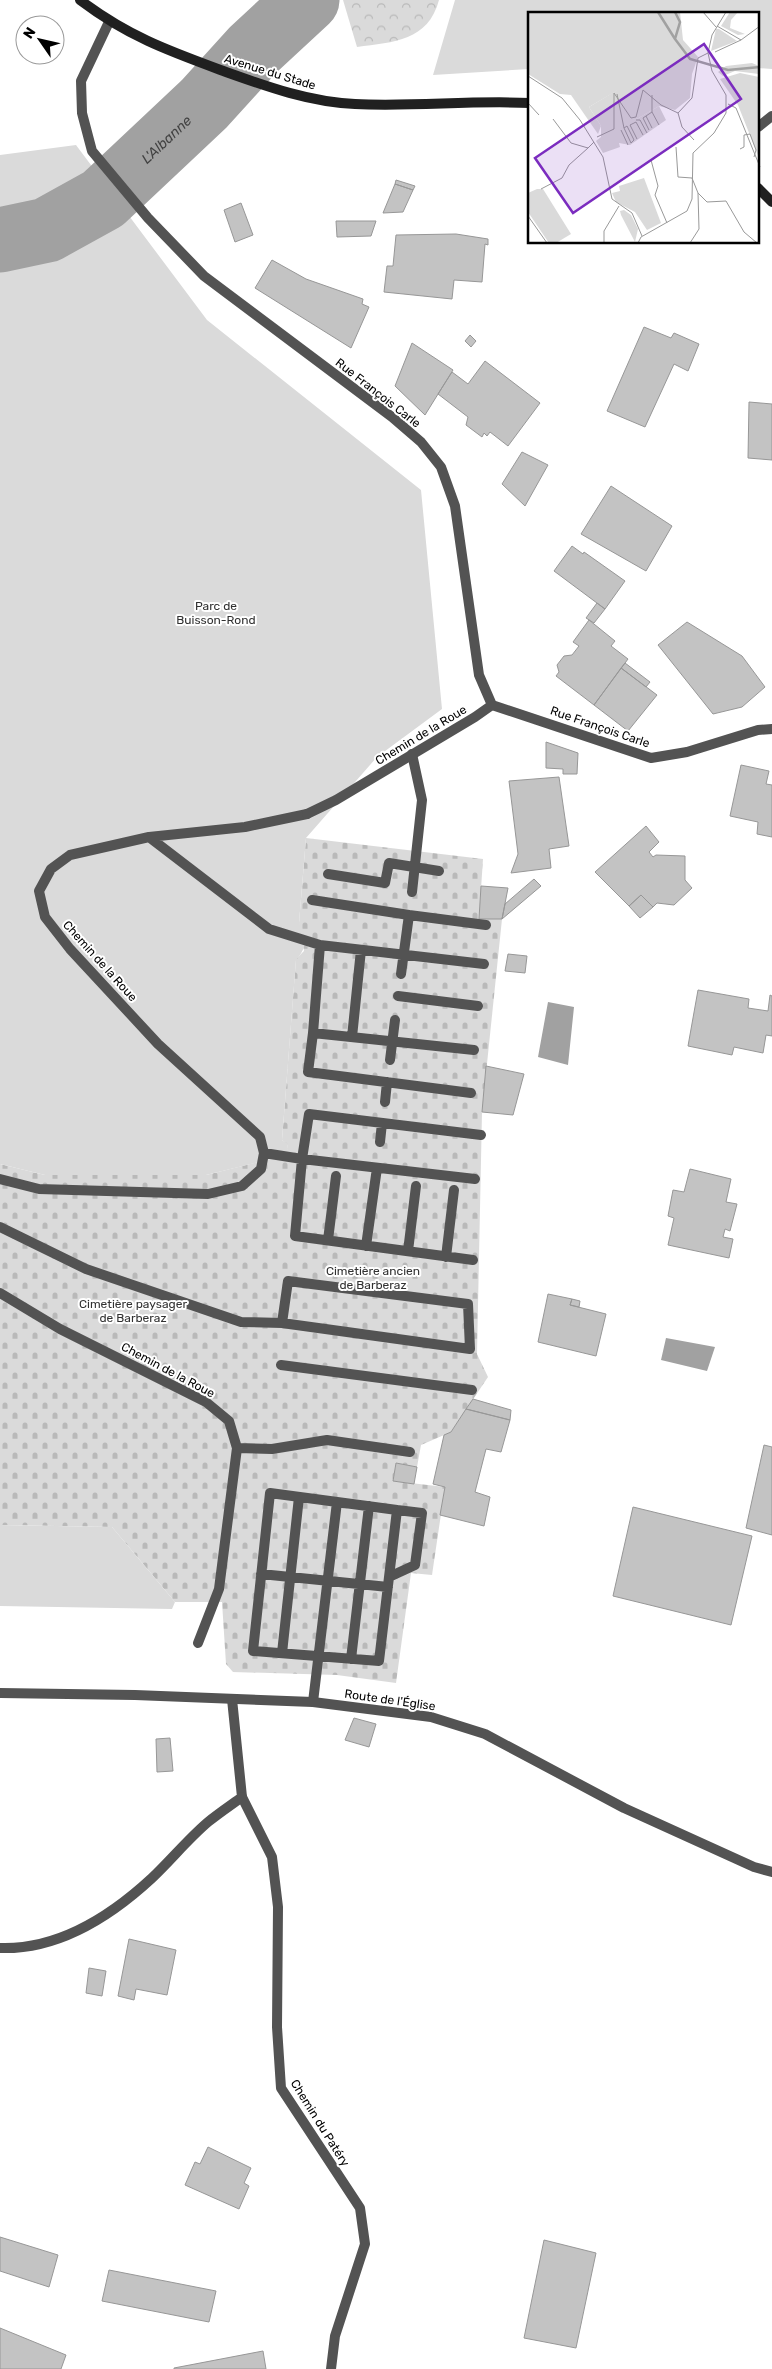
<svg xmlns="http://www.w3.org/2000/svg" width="772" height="2369" viewBox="0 0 772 2369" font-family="Rubik,sans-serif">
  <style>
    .forest { fill: url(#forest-crowns) }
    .cemetery { fill: url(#cemetery-stones) }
    .park { fill: #dadada }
    .water { fill: #a1a1a1 }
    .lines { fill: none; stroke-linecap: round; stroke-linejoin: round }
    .river { stroke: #a1a1a1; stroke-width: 65 }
    .building { fill: #c3c3c3; stroke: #979797 }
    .service { stroke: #535353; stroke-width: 10 }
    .minor { stroke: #535353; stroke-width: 10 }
    .tertiary { stroke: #535353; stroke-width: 10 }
    .secondary { stroke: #202020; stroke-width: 10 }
    .labels { text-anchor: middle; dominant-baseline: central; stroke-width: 4; stroke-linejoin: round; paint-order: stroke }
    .street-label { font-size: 12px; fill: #000; stroke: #fff }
    .park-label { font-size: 12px; fill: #313131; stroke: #fff }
    .water-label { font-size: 14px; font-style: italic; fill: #424242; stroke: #fff }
    .inset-river { fill: none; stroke: #a1a1a1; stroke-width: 2.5 }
    .inset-road { fill: none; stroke: #999; stroke-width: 1 }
    .view { fill: #7b2cbf; fill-opacity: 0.15; stroke: #7b2cbf; stroke-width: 2.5 }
    .inset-edge { fill: none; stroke: #000; stroke-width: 2.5 }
  </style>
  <defs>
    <pattern id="forest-crowns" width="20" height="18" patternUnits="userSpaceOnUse" patternTransform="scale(1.25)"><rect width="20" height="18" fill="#dadada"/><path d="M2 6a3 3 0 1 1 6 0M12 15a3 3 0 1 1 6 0" fill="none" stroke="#b9b9b9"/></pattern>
    <pattern id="cemetery-stones" width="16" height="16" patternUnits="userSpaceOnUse" patternTransform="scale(1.25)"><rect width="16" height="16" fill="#dadada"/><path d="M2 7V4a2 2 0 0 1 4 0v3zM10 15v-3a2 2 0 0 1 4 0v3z" fill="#b9b9b9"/></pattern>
  </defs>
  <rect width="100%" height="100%" fill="#fff"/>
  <path class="forest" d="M343 0H439C428 41 394 42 357 47Z"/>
  <path class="cemetery" d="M306 838 483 859 479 919H502L482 1112 477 1354 488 1377 451 1432 421 1445 417 1467 396 1463 393 1481 445 1487 432 1575 411 1573 396 1683 337 1675 233 1672 226 1664 222 1602H175L112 1527 0 1525V1164L45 1175H206L286 1155 288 1145 282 1140 296 959 304 951 299 923Z"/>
  <path class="park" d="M455 0H772V69L758 68V14H530L529 69 433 75Z
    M76 145 207 320 421 490 442 709 377 757 306 838 299 923C308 936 307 948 296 960L282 1140 288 1144 287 1155 206 1175H45L0 1164V155Z
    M0 1525 112 1527 175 1602 172 1609 0 1606Z"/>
  <path class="water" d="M548 1002 574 1007 568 1065 538 1057Z
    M666 1338 715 1347 707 1371 661 1360Z"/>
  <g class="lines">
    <path class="river" id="s1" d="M0 240 47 230 103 199 204 104 253 50 307 0"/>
  </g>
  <path class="building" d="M396 180 415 186 413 190 395 184Z
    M395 184 413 190 403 212 383 213Z
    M241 203 253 235 235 242 224 210Z
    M336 221H376L371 236 337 237Z
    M456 234 488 239V245L485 244 482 282 454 280 452 299 384 292 387 266H393L396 235Z
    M272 260 306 279 363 299 362 304 369 307 351 348 255 288Z
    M644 327 671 338 674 333 699 344 688 371 674 364 645 427 607 411Z
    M470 335 476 341 471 347 465 341Z
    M412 343 453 370 425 415 395 386Z
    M485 361 540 403 508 446 490 432 487 436 484 433 482 437 466 425 468 417 438 394 452 372 468 384Z
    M749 402 772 404V460L748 458Z
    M522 452 548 465 525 506 502 484Z
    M611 486 672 526 646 571 581 534Z
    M572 546 583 554 584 552 625 581 605 609 554 571Z
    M597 603 605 609 594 623 586 618Z
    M589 620 615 641 611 646 628 659 594 705 556 676 559 672 557 665 564 656 572 655 579 646 573 642Z
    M687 622 742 656 765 687 742 707 713 714 658 645Z
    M625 663 650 682 646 687 621 668Z
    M621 668 657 695 628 731 594 705Z
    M546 742 578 753 577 774H563V769L546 768Z
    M741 765 769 771 766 784 772 785V837L757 834 758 822 730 816Z
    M559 777 569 846 549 849 551 868 511 873 518 854 509 781Z
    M646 826 659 842 649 852 653 857 656 855 685 856V880L692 888 674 905 657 903 653 907 641 895 629 906 595 872Z
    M534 879 541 886 502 919 505 904Z
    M481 886 508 888 502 919H479Z
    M641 895 653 907 640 918 629 906Z
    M508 954 527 956 525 973 505 971Z
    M698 990 749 999 748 1008 768 1011 770 995 772 996V1036L766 1035 763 1053 734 1047 732 1055 688 1046Z
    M486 1066 524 1074 513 1115 482 1112Z
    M690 1169 731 1179 726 1202 737 1204 730 1231 725 1229 723 1237 733 1239 729 1258 668 1245 674 1218 668 1216 673 1190 684 1192Z
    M548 1294 572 1299 570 1305 606 1314 596 1356 538 1342Z
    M572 1299 580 1301 579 1307 570 1305Z
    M473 1399 511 1410 510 1420 466 1409Z
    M466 1409 510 1420 501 1452 486 1449 475 1492 490 1497 484 1526 440 1515 445 1487 433 1484 444 1435 451 1432Z
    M764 1445 772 1447V1535L746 1528Z
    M396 1463 417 1467 414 1484 393 1481Z
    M633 1507 752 1536 731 1625 613 1596Z
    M354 1718 376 1724 369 1747 345 1740Z
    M170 1738 173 1771 157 1772 156 1739Z
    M129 1939 176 1950 167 1995 136 1989 134 2000 118 1996Z
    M89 1968 106 1971 102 1996 86 1993Z
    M208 2147 251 2168 244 2183 249 2186 239 2209 185 2185 195 2162 200 2164Z
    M0 2237 58 2255 49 2287 0 2271Z
    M544 2240 596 2253 576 2348 524 2338Z
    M109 2270 216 2291 209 2322 102 2301Z
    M0 2328 66 2355 61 2369H0Z
    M263 2351 266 2369H174V2368Z"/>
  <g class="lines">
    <path class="service" d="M412 754 422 800 412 892
      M149 837 269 929 320 945
      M328 874 385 883 389 863 439 871
      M312 900 409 915
      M401 974 409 915 486 925
      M398 996 478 1006
      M313 1033 308 1072 471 1093
      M352 1037 361 950
      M474 1050 313 1033 320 945 484 964
      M390 1060 395 1020
      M385 1102 387 1082
      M380 1142 382 1123
      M264 1153 302 1159 309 1114 481 1135
      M0 1179 39 1189 208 1194 242 1186 261 1169 264 1153 260 1137 158 1044 70 949 45 917 39 891 51 869 70 855 149 837 245 827 307 814
      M0 1227 86 1269 241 1322 282 1323
      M328 1240 336 1176
      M366 1246 377 1168
      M408 1251 416 1186
      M446 1257 454 1190
      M473 1260 295 1236 302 1159 475 1179
      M288 1281 468 1304 470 1349 282 1323Z
      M0 1293 60 1329 206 1402 229 1421 237 1448 219 1589 198 1643
      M281 1365 472 1390
      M237 1448 272 1449 327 1440 410 1452
      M270 1493 397 1510 379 1661 253 1651Z
      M261 1574 388 1587
      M389 1577 415 1565 422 1513 397 1510
      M282 1653 299 1497
      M351 1659 369 1506
      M313 1702 337 1502
      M0 1948C58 1950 111 1916 152 1878 171 1860 188 1839 208 1822 219 1813 231 1805 242 1797L232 1699"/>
    <path class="minor" d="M109 22 81 81 82 113 92 151 148 218 204 276 392 417 421 442 441 467 455 506 479 675 492 705 651 758 687 752 758 730 772 729
      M758 127 772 116
      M307 814 336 800 475 717 492 705
      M242 1797 272 1857 278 1907 277 2027 281 2088 360 2208 365 2244 335 2336 331 2369"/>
    <path class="tertiary" d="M0 1693 135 1695 313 1702 431 1717 485 1734 624 1808 754 1867 772 1872"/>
    <path class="secondary" d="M80 0C129 37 169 51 226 72 268 87 310 102 355 104 413 107 471 100 530 103
      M758 188 772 202"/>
  </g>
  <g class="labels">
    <g class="street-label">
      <text transform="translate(270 72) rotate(17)">Avenue du Stade</text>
      <text transform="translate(378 393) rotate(38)">Rue François Carle</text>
      <text transform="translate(600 727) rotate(19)">Rue François Carle</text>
      <text transform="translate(421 735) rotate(-31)">Chemin de la Roue</text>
      <text transform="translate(100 961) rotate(48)">Chemin de la Roue</text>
      <text transform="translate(168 1370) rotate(28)">Chemin de la Roue</text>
      <text transform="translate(390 1700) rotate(8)">Route de l'Église</text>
      <text transform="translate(320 2123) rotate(58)">Chemin du Patéry</text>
    </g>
    <g class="park-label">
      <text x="216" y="606">Parc de<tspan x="216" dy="14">Buisson-Rond</tspan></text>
      <text x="373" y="1271">Cimetière ancien<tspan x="373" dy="14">de Barberaz</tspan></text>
      <text x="133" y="1304">Cimetière paysager<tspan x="133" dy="14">de Barberaz</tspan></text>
    </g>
    <g class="water-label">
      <text stroke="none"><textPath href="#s1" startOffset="199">L'Albanne</textPath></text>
    </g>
  </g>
  <g transform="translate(528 12)">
    <rect width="231" height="231" fill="#fff"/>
    <path d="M202 0H210L203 8 202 16 217 22 210 23 193 14ZM188 17H191L209 29 183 39ZM96 198 103 203 110 217 107 230 93 203 92 199Z" fill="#dadada"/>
    <path d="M224 51 231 54V62L207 59 195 64 190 60 198 54Z" fill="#dadada"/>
    <path d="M91 77 109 107 131 94 138 108 102 133 91 131 92 135 75 141 68 129 73 125V114L61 95Z" fill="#dadada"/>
    <path d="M0 0H152L155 28 170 45 164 62 162 86 147 98 131 94 109 107 95 92 90 78 61 95 73 114 70 122 43 83 32 82 0 62ZM212 61 231 65V146L210 93 192 67ZM116 166 133 211 119 218 107 200 88 190 84 181 92 179 91 174ZM9 177H15L43 222 28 231H21L0 200V181Z" fill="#dadada"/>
    <path class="inset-river" d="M130 0 147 27M147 0 152 10 147 27 162 47 200 58 232 55"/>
    <path class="inset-road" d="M175 0 188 15M189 14 213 28M187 40 213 28 232 14M0 64 34 86 52 108 75 145 84 187 104 201 114 224M89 82 96 116M124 83V100M0 91 11 103M200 92 208 96 232 155M118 104 115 106 121 118M25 107 43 131 60 136 66 130M108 108H112L119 121M99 114 106 128 103 131 96 116ZM124 116 118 104 124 100 131 113M93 118 100 133M69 125 86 117V81L103 106 108 105 115 78 133 93 150 101M109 127 102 113 108 110 115 123M166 128 154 115 150 101 164 86 170 46 180 41M148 135 150 165 164 166 170 181 171 217 162 231M212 137 216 135V123L222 122 228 138 226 145M123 148 130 174 127 183 139 211M13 177 34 166 41 153 60 136M170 181 179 190 198 189 216 220 229 231M0 204 19 231M76 231V219L91 194M110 231 113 225 159 199 164 187 165 141 186 121 198 101V83L184 59 180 41 184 23 198 0"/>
    <path class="view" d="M176 32 213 87 45 201 7 146Z"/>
    <rect width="231" height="231" class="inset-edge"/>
  </g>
  <g transform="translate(40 40) rotate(304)"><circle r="24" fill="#ffffff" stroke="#999999"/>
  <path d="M0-4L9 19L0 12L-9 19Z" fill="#000000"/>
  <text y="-8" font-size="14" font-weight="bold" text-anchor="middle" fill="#000000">N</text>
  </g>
</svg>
